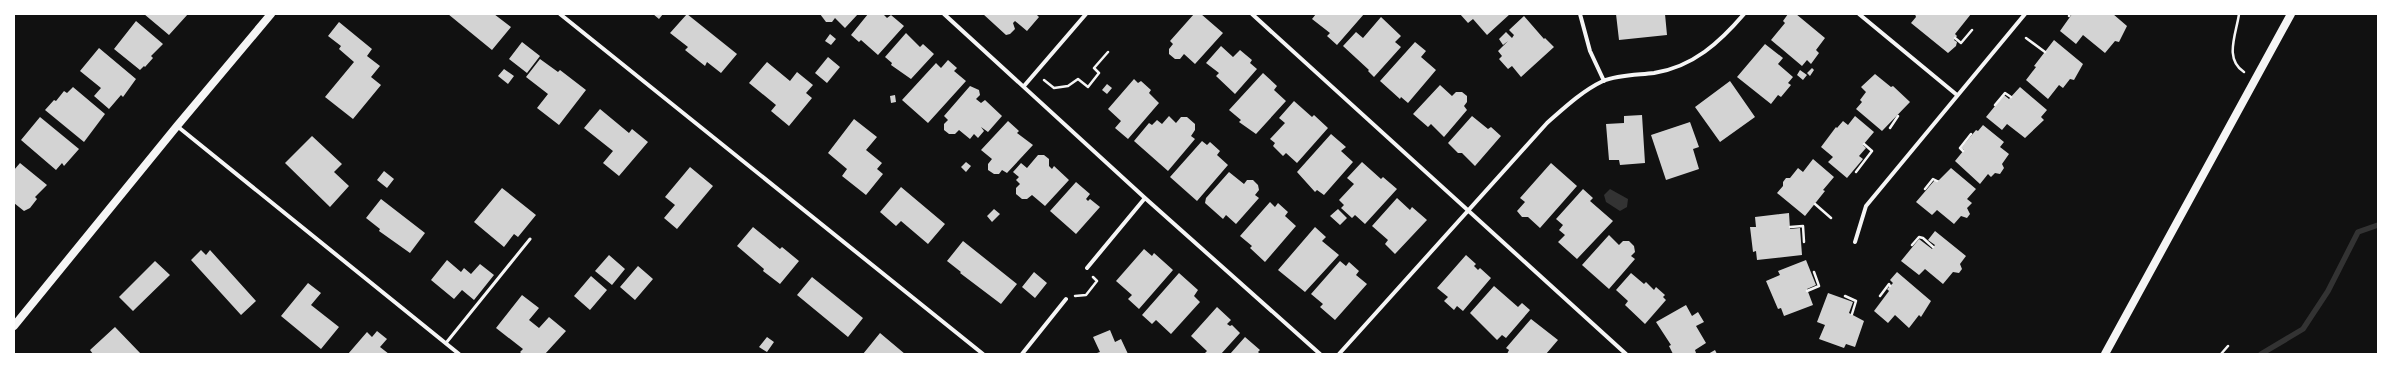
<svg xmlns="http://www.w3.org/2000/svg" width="2392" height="368" viewBox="0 0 2392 368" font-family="'Times New Roman',serif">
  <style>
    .water { fill: #333 }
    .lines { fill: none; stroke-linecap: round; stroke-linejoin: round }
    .stream { stroke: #333; stroke-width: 5.5 }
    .building { fill: #d3d3d3 }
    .path { stroke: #f5f5f5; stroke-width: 2.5 }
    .service { stroke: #f5f5f5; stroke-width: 3 }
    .minor { stroke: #f5f5f5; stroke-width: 4 }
    .secondary { stroke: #f5f5f5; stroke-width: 8 }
  </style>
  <rect width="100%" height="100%" fill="#111"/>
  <path class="water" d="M1610 189 1628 199 1627 207 1620 211 1606 202 1604 195Z"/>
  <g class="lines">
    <path class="stream" d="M2261 354 2303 329 2328 291 2358 232 2378 225"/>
  </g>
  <path class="building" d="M144 14H188L169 35Z
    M448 14H494L511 27 492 50Z
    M653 14H663L659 19Z
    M687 14 737 54 721 73 707 62 705 66 685 50 688 47 670 33Z
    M820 14H858L845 28 835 18 832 22H826Z
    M868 14H883L887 18 891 15 904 26 878 55 861 40 859 42 851 35Z
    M983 14H1036L1039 17 1027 31 1015 21 1013 23 1015 29 1010 34 1006 35Z
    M1194 14H1201L1223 33 1195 64 1184 54 1180 59H1175L1169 54V49L1173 44 1170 41Z
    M1316 14H1364L1337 45 1327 36 1330 33 1312 19Z
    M1460 14H1510L1487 35 1473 19 1468 23Z
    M1616 14H1665L1667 35 1619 40Z
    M1788 14H1796L1825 38 1816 50 1819 53 1811 64 1807 60 1802 66 1771 40 1785 23 1783 21Z
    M1915 14H1971L1955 34 1957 36 1954 40 1957 42 1956 46 1948 53 1911 23 1916 17Z
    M2072 14H2113L2127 26 2119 42 2115 41 2105 53 2083 35 2076 44 2060 31Z
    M1524 16 1544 39 1545 38 1554 47 1521 77 1512 66 1508 69 1499 59 1502 56 1498 51 1508 41 1503 45 1499 39 1506 32 1512 38 1514 35 1509 30Z
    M1381 17 1401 36 1395 42 1401 47 1374 77 1368 71 1369 70 1343 46 1356 32 1363 38Z
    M136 21 163 44 151 56 153 58 145 67 144 66 140 70 114 49Z
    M339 22 372 49 367 56 380 66 371 77 381 85 353 119 325 97 354 62 339 49 341 46 328 36Z
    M906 33 920 47 923 44 934 54 911 79 891 65 892 63 885 57Z
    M830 34 836 39 831 45 825 41Z
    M2054 40 2083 64 2074 80 2070 79 2063 88 2059 85 2048 99 2026 80 2036 67 2034 66Z
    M522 42 540 56 527 73 509 59Z
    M1415 42 1426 51 1421 57 1436 70 1408 103 1401 97 1400 99 1380 81Z
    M1765 44 1783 58 1778 64 1793 77 1788 83 1791 85 1781 97 1778 95 1771 104 1737 77Z
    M1221 46 1233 57 1240 50 1252 60 1250 63 1257 69 1235 94 1216 76 1219 73 1206 63Z
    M99 48 136 79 123 97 121 95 109 109 94 96 101 88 80 71Z
    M828 57 840 67 827 83 815 73Z
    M540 59 558 72 560 70 586 90 559 125 537 108 548 94 526 77Z
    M948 60 957 68 954 71 966 81 928 123 902 100 936 63 941 68Z
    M767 62 790 81 797 72 813 85 806 93 812 98 789 126 771 111 776 105 749 83Z
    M1812 68 1814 70 1810 76 1807 73Z
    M504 69 514 76 508 84 498 76Z
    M1800 70 1807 75 1803 80 1797 75Z
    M1263 73 1277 86 1274 90 1286 101 1256 134 1239 122 1241 120 1229 110Z
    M1875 74 1891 87 1893 86 1910 102 1882 131 1856 109 1862 102 1860 100 1866 92 1861 87Z
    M1134 79 1138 83 1141 81 1151 90 1149 93 1159 103 1128 139 1115 128 1121 121 1108 109Z
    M1730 81 1755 117 1720 142 1695 107Z
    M1107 84 1112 88 1107 94 1102 90Z
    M1440 85 1452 96 1456 92H1462L1467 96V102L1464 106 1467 110 1444 137 1431 124 1428 127 1413 114Z
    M970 86 979 90 980 95 976 99 981 103 985 100 1002 116 988 132 981 127 984 131 978 138 974 134 970 139 959 130 955 134H949L944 130V124L948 120 944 116Z
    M73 87 105 114 84 142 45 110 54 100 56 101 64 91 67 93Z
    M2020 87 2047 110 2041 117 2044 120 2025 138 2007 124 2002 130 1986 117 2004 95 2009 99Z
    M895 95 896 102 891 103 890 96Z
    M1294 101 1312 117 1314 115 1328 128 1297 163 1286 153 1283 156 1273 146 1275 143 1270 139 1285 123 1279 118Z
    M600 109 629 133 632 129 648 142 619 176 603 163 613 151 584 128Z
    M1642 115 1645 163 1620 165 1619 160H1609L1606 124 1624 123V116Z
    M1169 116 1176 123 1181 117H1187L1195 124V130L1191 136 1195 139 1168 171 1134 141 1149 123 1152 125 1157 120 1162 124Z
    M1472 116 1488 129 1491 127 1501 136 1475 166 1462 153H1458L1448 143Z
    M1855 116 1874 132 1863 145 1866 148 1859 156 1863 159 1847 178 1828 162 1833 157 1821 147 1836 127 1837 128 1843 121 1848 125Z
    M40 117 79 149 64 166 62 163 56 170 21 140Z
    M854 119 877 137 866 150 882 163 877 169 883 174 866 195 842 176 847 169 828 153Z
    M1008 121 1019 131 1017 133 1033 145 1007 173 1002 170 999 174H994L988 170V164L992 159 981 150Z
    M1690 122 1699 147 1693 149 1699 169 1666 180 1651 135Z
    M1983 125 2004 142 2000 147 2009 154 2002 164 2004 168 2000 174 1995 173 1991 177 1988 174 1980 184 1955 161 1964 150 1961 148 1976 130 1978 131Z
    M1331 134 1346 147 1341 151 1353 162 1324 195 1317 190 1315 192 1297 172Z
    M312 136 342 164 334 172 349 186 330 207 285 163Z
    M1202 141 1207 145 1210 142 1220 151 1217 155 1228 165 1197 201 1170 177Z
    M1038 155H1044L1049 159V166L1052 169 1054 166 1069 180 1045 206 1032 195 1027 199H1022L1016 194V188L1020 184 1016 180 1019 177 1013 172 1021 163 1027 168Z
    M1813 159 1834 177 1823 190 1825 191 1805 216 1777 193 1783 186V182L1786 178H1790L1798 168 1803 172Z
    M966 162 971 166 966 172 961 167Z
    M1362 162 1381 179 1383 177 1397 189 1365 224 1355 215 1352 218 1341 208 1344 205 1339 200 1354 184 1347 178Z
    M20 163 47 185 35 197 37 199 30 208 24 211 14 203V170Z
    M1551 163 1577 186 1540 228 1528 217H1522L1517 211 1525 202 1520 198Z
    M690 167 713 186 677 229 664 218 675 205 665 197Z
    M1951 168 1976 189 1967 199 1972 203 1967 208 1970 214 1967 218 1961 216 1954 224 1937 210 1932 215 1916 202 1934 181 1939 180Z
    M384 171 394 179 387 188 377 180Z
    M1229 172 1244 184 1247 180H1253L1258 185 1259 190 1255 195 1259 198 1236 224 1226 215 1223 219 1205 203 1206 198Z
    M1076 182 1090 194 1086 199 1088 201 1090 199 1100 207 1076 234 1050 211Z
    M901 187 945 224 928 244 901 221 896 226 880 212Z
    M502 188 536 215 518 237 514 234 504 247 474 222Z
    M1583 189 1593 198 1590 201 1613 221 1577 259 1558 242 1565 235 1559 230 1563 225 1556 219Z
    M1397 198 1410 210 1412 207 1427 220 1395 254 1385 244 1388 240 1372 226Z
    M381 199 425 233 410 253 379 231 380 229 366 218Z
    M1270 202 1275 207 1278 203 1288 212 1285 216 1296 226 1265 262 1250 248 1252 246 1240 236Z
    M994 209 1000 214 992 222 987 216Z
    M1338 209 1347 218 1340 225 1330 216Z
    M1789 213 1790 229 1800 228 1802 255 1757 260 1756 251 1753 252 1750 227H1756L1755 217Z
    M753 227 780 249 782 247 799 261 780 284 763 271 764 269 737 246Z
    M1315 227 1326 237 1322 241 1339 255 1305 292 1278 270Z
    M1935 231 1966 256 1960 264 1962 269 1959 273 1953 272 1943 284 1925 269 1919 275 1901 261 1919 239 1932 249 1935 245 1928 240Z
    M1609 235 1619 245 1623 241H1629L1634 246 1635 252 1631 256 1635 259 1609 289 1582 265Z
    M963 241 1017 284 1001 304 960 273 961 272 947 261Z
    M1144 249 1152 256 1154 253 1173 270 1139 309 1128 299 1132 295 1116 281Z
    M201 250 206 255 210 250 256 301 241 315 191 260Z
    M609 255 625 269 612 285 595 271Z
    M1466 255 1476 264 1474 266 1478 270 1480 268 1491 278 1463 311 1457 306 1454 310 1444 301 1448 297 1437 288Z
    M447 260 461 272 464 268 471 274 480 264 494 275 474 300 462 290 454 299 431 280Z
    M1806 260 1816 285 1807 289 1813 305 1784 316 1781 308 1778 309 1766 281 1780 275 1778 271Z
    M155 261 170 275 133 311 119 297Z
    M1340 261 1346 266 1349 262 1359 271 1356 275 1367 284 1335 320 1320 307 1323 304 1311 294Z
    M638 266 653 279 635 300 620 287Z
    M1034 272 1047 283 1035 298 1022 287Z
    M1897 272 1931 301 1921 317 1919 315 1909 328 1895 315 1888 323 1874 311 1889 291 1887 289 1893 283 1890 280Z
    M1179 273 1198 290 1194 296 1200 302 1171 334 1156 320 1152 324 1142 315Z
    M1631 273 1644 284 1646 282 1654 290 1656 287 1665 295 1663 297 1666 300 1645 324 1625 305 1628 301 1616 290Z
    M591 276 607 290 590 310 574 296Z
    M812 277 863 318 848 337 797 295Z
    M308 283 321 293 311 305 339 327 321 349 281 316Z
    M1494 286 1518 307 1522 303 1530 310 1506 338 1502 335 1497 340 1470 313Z
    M1828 293 1853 302 1849 313 1864 321 1855 347 1846 344 1844 348 1819 339 1825 325 1817 322Z
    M522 295 539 308 529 320 539 328 549 317 566 331 545 354H522L520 352 523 349 496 328Z
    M1686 305 1692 316 1698 312 1704 322 1696 326 1706 343 1695 350 1696 353 1693 354H1673L1669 346 1671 345 1656 322Z
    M1217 307 1231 320 1227 324 1230 326 1232 325 1240 333 1221 354H1204L1207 351 1191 336Z
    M1531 319 1558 340 1546 354H1507L1509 350 1506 348Z
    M115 327 141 354H93L90 350Z
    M1110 330 1115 342 1121 339 1128 354H1094L1100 352 1093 337Z
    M377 331 387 339 380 347 389 354H348L367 332 372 337Z
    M880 333 905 354H863Z
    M767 337 774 342 767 352 759 347Z
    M1245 337 1260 350 1258 352 1260 354H1230Z
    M1715 350 1717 354H1708Z"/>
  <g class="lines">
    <path class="path" d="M2239 14C2236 35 2224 59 2244 72
      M2069 16 2070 14
      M1955 38 1961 43 1972 30
      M2026 38 2045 52
      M1044 80 1054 88 1068 86 1078 79 1088 87 1099 73 1094 68 1108 52
      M1995 105 2005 93 2011 97
      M1890 128 1898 116
      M1963 151 1960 148 1971 134
      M1856 172 1872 151 1864 144
      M1925 189 1933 179 1937 181
      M1815 204 1831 218
      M1790 227 1803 226 1804 242
      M1912 245 1919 237 1923 238 1933 247
      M1807 291 1819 286 1814 272
      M1075 296 1086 295 1097 281 1093 277
      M1845 296 1856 301 1852 314
      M1880 296 1889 284 1890 286
      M2221 354 2228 346"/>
    <path class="service" d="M446 343 530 239"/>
    <path class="minor" d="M560 14 983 354
      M944 14 1145 198 1320 354
      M1252 14 1626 354
      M1580 14 1590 51 1604 81
      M1859 14 1957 95
      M1024 86 1086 14
      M177 126 459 354
      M1855 242 1866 206 2025 14
      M1087 268 1145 198
      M1022 354 1066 299
      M1339 354 1547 123C1564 108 1582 91 1603 81 1618 75 1638 75 1654 73 1693 67 1720 42 1744 14"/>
    <path class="secondary" d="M14 326 177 126 271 14
      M2105 354 2291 14"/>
  </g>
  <rect width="2392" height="368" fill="none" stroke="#ffffff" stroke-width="30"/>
</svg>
